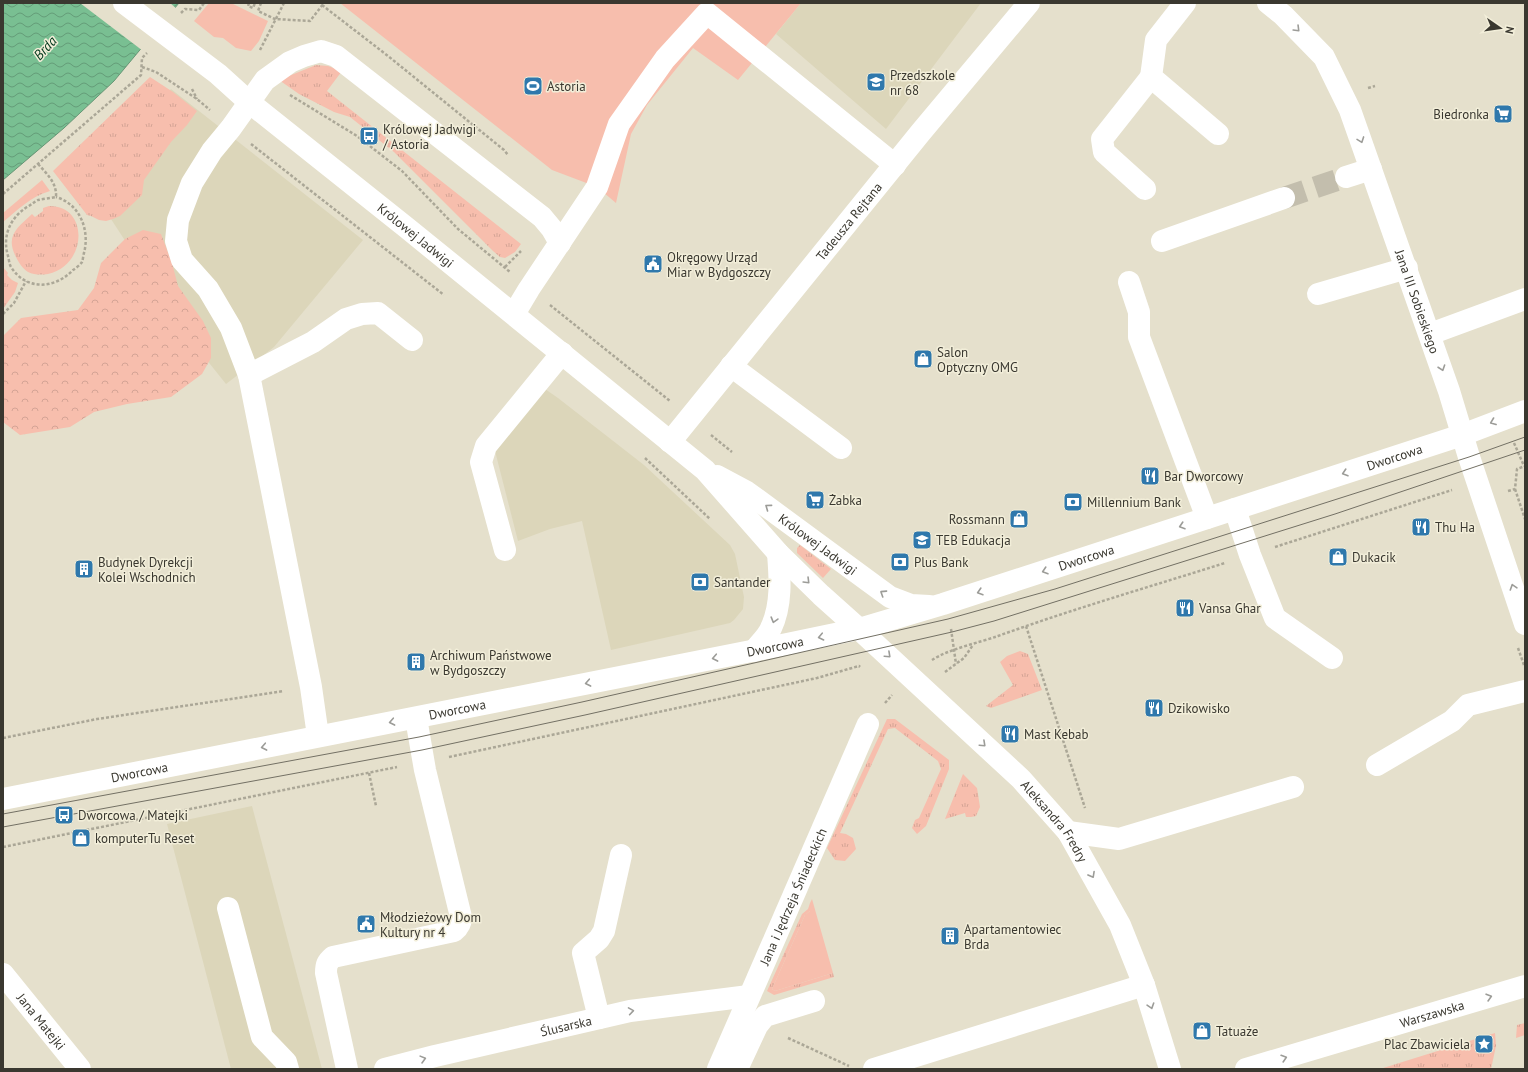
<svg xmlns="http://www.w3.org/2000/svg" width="1528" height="1072" viewBox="0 0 1528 1072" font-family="'PT Sans',sans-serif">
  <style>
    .built { fill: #dcd6ba }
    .grass { fill: url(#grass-tufts) }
    .forest { fill: url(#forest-crowns) }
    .green { fill: #f7bead }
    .water { fill: url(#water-waves); stroke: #669675 }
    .pier { fill: #e5e0cc }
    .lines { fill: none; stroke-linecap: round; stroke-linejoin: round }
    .minor-tunnel { stroke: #c3bead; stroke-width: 22; stroke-dasharray: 22 11; stroke-linecap: butt }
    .path { stroke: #aba797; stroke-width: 2.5; stroke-dasharray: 3 2; stroke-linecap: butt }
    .minor { stroke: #fff; stroke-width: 22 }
    .tram { stroke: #737064; stroke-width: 1 }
    .oneway { stroke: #9c9c98 }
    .labels { text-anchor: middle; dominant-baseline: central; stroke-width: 3; stroke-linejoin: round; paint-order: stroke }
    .poi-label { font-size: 13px; fill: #3a3830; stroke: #f2eed9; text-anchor: start }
    .street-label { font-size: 13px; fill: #3a3830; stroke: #f2eed9 }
    .water-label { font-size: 14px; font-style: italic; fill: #00381c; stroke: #f2eed9 }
  </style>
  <defs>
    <pattern id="grass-tufts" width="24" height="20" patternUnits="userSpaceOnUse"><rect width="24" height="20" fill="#f7bead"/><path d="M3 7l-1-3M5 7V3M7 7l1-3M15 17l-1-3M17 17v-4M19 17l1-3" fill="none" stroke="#d4a495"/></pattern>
    <pattern id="forest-crowns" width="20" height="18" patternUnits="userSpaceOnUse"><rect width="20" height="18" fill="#f7bead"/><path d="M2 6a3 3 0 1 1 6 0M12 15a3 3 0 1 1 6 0" fill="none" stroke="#d4a495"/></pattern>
    <pattern id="water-waves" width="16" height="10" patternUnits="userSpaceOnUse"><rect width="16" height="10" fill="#79bf92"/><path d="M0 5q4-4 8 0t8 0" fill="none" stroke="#649c78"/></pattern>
  </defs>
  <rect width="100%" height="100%" fill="#e5e0cc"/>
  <path class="built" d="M801 3H981L886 129 776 34Z
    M171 89 363 240 274 347 226 384 186 334 92 190Z
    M545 389 558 398 644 465 730 545 735 554 744 597 743 609 734 620 730 623 611 650 582 521 550 529 518 541 495 451Z
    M252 806 313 1035 322 1069H231L167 824Z"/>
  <path class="grass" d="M316 65 328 66 342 71 327 91 521 244 515 252 505 258 500 257 493 251 394 152 350 117 334 112 299 94 279 80Z
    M150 77 173 92 197 111 187 125 171 142 144 180 142 195 120 216 113 219 106 221 99 220 91 216 87 215 53 171Z
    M42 180 50 191C30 197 19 209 3 222V213Z
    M49 206C89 205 88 265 48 274 41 275 34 275 28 272 22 268 19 263 16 257 5 236 17 228 32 214L35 217 43 211V208Z
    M3 267 8 273 7 275 12 280 18 283 15 292 3 309Z
    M800 545 831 569 823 578 797 553V548Z
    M1020 651 1028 654 1042 690 991 708 986 706 1013 685 1000 662 1007 656Z
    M887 719H895L949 760V769L926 826 917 834 912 828 915 820 919 818 941 769 938 761 895 728 888 729 840 833 846 834 853 838 856 849 845 861 835 860 827 848Z
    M963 774 977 788 980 807 976 816 971 817H966L965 813 945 819Z
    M810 903V911L805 915 772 989 775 991 833 973 834 977 774 995 767 991 802 914 808 909Z
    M1525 1023V1035L1516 1038 1517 1025Z
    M1495 1033 1496 1046 1491 1069H1380Z"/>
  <path class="forest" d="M143 230 161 234 172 263 178 286 203 321 211 338V358L202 374 171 397 127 404 94 412 70 427 20 435 3 422V336L21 318 78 310 94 288 101 263 125 239Z"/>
  <path class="green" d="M209 3H231L268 21 259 41 251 51 236 48 223 38 214 37 194 21Z
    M340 3H801L738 80 693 48 647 105 631 134 616 203 597 187 552 170Z
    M812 899 833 973 775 991 772 989 805 915 810 911V903Z"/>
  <path class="water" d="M3 3H179L114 81 64 128 3 180Z"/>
  <path class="pier" d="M80 3H170L177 9 143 51Z"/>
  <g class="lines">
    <path class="minor-tunnel" d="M1284 198 1346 177"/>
    <path class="path" d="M249 3 248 6 253 8 255 3
      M261 3 258 11 275 19 310 21 324 3
      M322 5 388 56 504 150 508 155
      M181 13 185 9 199 10 204 3
      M260 50 284 3
      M142 67 156 72 197 99 210 110
      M1368 88 1375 86
      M192 89 197 99
      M290 95 357 136 402 171 458 229 510 272
      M251 144 444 295
      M38 164C47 174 57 183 56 197 50 198 43 199 38 200 34 202 31 205 27 207 10 218 2 236 8 256 9 259 9 264 11 267 26 291 55 289 73 270 76 268 80 265 82 262 83 260 83 256 84 253 90 230 80 204 56 197
      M3 194 141 75 142 58 147 53
      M505 267 521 251
      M550 305 670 401
      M3 314 14 303 26 281
      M711 435 732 452
      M1514 443 1524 466
      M645 458 710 519
      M1515 489 1525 519
      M1508 491 1515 489 1517 469 1525 466
      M1275 547 1452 490
      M1026 626 1085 808
      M951 629 956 664
      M1518 648 1524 665
      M932 660C949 649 978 643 998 636 1073 609 1149 587 1225 563
      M945 672 964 658 973 645
      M885 703 892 695
      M3 738 97 719 284 691
      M449 757 817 678 859 666 860 667
      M369 773 376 806
      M3 847 397 767
      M788 1038 849 1066"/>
    <g class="minor">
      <path id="s1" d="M124 3 218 74 249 102 407 228 705 470 778 553 821 595 859 629 1021 779 1068 832 1120 925 1144 985 1170 1069"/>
      <path d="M1185 3 1156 40 1151 77 1218 134"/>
      <path id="s2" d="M1268 3 1283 15 1324 57 1350 110 1449 391 1469 457 1525 624"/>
      <path d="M1346 177 1371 169"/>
      <path d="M1145 189 1104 152 1102 139 1151 77"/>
      <path d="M1162 241 1284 198"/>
      <path d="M1129 282 1139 312V337L1207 518"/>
      <path d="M1318 294 1407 268"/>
      <path d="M514 314 529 289 597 187 619 124 665 59 707 13 895 165"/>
      <path d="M1430 334 1525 299"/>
      <path d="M731 366 841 448"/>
      <path d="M249 375 313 342 346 319 362 314 378 313 412 340"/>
      <path id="s3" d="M670 442 921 132 1029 3"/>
      <path id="s4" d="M717 476 747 492 890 597 911 605 929 606"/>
      <path d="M1235 509 1250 555 1275 618 1332 658"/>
      <path d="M505 550 481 462 486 446 562 353"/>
      <path d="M754 651C759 644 768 636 771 628 782 605 780 578 778 553"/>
      <path d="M318 736 311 687 249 375 231 328 208 289 182 260 176 241 178 220 192 183 212 151 231 128 265 80 290 62 304 56 321 51 336 56 542 217 552 229 560 243"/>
      <path d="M1377 765 1452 721 1468 705 1525 691"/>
      <path id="s5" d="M3 799 787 644 859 629 943 604 1462 435 1525 411"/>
      <path d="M1068 832 1119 839 1293 787"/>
      <path d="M228 908 262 1037 286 1062 288 1069"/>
      <path id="s6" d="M3 974 80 1069"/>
      <path d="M599 1018 583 953 599 939 604 931 621 855"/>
      <path d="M347 1069 326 973C326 965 327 962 333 957L454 931C459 927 461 923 461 917L425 770 416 718"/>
      <path id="s7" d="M385 1069 435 1056 630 1011 749 996"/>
      <path id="s8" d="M718 1069 868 724"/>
      <path d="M737 1069 757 1026 765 1016 814 1001"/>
      <path d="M874 1069 1144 985"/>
      <path id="s9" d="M1246 1069 1525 986"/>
    </g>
    <path class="tram" d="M3 814 419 737 582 702 948 619 1055 589 1469 457 1525 437
      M3 827 422 750 585 715 952 632 994 621 1335 514 1525 450"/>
  </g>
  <defs><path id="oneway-chevron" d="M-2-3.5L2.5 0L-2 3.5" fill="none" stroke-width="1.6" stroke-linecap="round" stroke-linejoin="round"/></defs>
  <g class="oneway">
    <use href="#oneway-chevron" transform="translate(1297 29) rotate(45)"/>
    <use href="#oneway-chevron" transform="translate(1361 140) rotate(70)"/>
    <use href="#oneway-chevron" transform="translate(1442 368) rotate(71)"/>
    <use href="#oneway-chevron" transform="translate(1493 422) rotate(159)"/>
    <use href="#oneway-chevron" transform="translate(1345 473) rotate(162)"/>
    <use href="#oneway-chevron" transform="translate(768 507) rotate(-144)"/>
    <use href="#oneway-chevron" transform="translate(1182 526) rotate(162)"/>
    <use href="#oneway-chevron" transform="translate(1045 571) rotate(162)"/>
    <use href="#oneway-chevron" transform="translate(807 581) rotate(45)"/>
    <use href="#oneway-chevron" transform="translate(1513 587) rotate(-108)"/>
    <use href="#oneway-chevron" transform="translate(980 592) rotate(163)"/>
    <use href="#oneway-chevron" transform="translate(883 593) rotate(-147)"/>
    <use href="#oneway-chevron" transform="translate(774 620) rotate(106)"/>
    <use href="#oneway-chevron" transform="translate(821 637) rotate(168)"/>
    <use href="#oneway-chevron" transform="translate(888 655) rotate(43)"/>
    <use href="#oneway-chevron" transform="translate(715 658) rotate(169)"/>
    <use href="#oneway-chevron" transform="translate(588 683) rotate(169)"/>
    <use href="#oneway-chevron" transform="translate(392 722) rotate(169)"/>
    <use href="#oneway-chevron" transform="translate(983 744) rotate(43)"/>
    <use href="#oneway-chevron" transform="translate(264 747) rotate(169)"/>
    <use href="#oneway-chevron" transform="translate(1092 875) rotate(61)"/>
    <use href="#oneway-chevron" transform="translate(1489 997) rotate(-16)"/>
    <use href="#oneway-chevron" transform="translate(1151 1006) rotate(72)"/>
    <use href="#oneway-chevron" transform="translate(631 1011) rotate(-9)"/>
    <use href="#oneway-chevron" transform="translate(1284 1058) rotate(-17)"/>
    <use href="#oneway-chevron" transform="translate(423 1059) rotate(-15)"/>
  </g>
  <defs>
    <symbol id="school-square" viewBox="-11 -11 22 22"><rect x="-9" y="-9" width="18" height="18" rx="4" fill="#2f78ac" stroke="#f2eed9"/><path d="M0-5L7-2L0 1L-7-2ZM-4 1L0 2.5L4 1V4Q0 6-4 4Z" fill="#fff"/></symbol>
    <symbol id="stadium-square" viewBox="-11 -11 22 22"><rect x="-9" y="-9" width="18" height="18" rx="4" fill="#2f78ac" stroke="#f2eed9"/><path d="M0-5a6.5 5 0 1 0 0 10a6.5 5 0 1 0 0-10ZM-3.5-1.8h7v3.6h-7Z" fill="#fff"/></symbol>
    <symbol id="supermarket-square" viewBox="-11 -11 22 22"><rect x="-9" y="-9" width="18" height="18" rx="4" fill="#2f78ac" stroke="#f2eed9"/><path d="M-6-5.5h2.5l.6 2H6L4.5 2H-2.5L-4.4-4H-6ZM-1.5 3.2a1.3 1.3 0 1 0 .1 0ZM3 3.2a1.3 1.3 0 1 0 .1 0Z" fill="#fff"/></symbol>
    <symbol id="bus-square" viewBox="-11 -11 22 22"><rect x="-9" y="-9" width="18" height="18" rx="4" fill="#2f78ac" stroke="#f2eed9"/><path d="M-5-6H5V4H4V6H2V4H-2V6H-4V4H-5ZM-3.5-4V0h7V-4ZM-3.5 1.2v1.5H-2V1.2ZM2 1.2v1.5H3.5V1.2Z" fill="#fff"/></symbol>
    <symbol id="civic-square" viewBox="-11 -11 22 22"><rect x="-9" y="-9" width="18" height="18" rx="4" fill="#2f78ac" stroke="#f2eed9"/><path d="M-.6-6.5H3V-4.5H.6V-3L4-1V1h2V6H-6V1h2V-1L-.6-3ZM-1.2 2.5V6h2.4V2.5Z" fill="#fff"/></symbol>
    <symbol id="shop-square" viewBox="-11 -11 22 22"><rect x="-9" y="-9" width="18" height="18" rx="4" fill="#2f78ac" stroke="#f2eed9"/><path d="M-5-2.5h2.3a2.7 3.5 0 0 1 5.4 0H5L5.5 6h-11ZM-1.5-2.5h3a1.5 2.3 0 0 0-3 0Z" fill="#fff"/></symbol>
    <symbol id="restaurant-square" viewBox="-11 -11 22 22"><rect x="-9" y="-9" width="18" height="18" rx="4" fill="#2f78ac" stroke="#f2eed9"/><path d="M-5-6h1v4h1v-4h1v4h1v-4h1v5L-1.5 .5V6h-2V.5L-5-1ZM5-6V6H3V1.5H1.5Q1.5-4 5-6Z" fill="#fff"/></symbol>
    <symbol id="bank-square" viewBox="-11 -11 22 22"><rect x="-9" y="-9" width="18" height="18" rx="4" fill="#2f78ac" stroke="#f2eed9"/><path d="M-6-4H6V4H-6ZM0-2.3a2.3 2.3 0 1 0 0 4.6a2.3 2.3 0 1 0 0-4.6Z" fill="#fff"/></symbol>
    <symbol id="building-square" viewBox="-11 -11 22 22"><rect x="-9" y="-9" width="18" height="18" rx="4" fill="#2f78ac" stroke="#f2eed9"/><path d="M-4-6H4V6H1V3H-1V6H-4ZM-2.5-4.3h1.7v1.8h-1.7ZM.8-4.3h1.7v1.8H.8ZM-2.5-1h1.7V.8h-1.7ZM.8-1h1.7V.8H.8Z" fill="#fff"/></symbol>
    <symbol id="sight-square" viewBox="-11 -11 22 22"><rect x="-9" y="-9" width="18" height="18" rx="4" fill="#2f78ac" stroke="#f2eed9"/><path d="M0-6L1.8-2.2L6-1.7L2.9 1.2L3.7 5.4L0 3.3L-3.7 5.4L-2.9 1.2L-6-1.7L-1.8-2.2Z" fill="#fff"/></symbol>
  </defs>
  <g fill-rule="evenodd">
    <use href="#school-square" x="865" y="71" width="22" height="22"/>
    <use href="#stadium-square" x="522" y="75" width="22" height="22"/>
    <use href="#supermarket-square" x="1492" y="103" width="22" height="22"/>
    <use href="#bus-square" x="358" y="125" width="22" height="22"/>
    <use href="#civic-square" x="642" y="253" width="22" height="22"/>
    <use href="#shop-square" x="912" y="348" width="22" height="22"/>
    <use href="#restaurant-square" x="1139" y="465" width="22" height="22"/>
    <use href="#supermarket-square" x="804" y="489" width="22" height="22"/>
    <use href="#bank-square" x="1062" y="491" width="22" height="22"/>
    <use href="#shop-square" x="1008" y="508" width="22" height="22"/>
    <use href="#restaurant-square" x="1410" y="516" width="22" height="22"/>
    <use href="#school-square" x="911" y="529" width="22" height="22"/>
    <use href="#shop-square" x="1327" y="546" width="22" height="22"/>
    <use href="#bank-square" x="889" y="551" width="22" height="22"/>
    <use href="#building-square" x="73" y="558" width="22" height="22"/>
    <use href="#bank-square" x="689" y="571" width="22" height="22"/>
    <use href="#restaurant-square" x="1174" y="597" width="22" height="22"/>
    <use href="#building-square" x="405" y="651" width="22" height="22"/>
    <use href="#restaurant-square" x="1143" y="697" width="22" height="22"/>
    <use href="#restaurant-square" x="999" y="723" width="22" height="22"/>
    <use href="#bus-square" x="53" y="804" width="22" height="22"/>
    <use href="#shop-square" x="70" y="827" width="22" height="22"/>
    <use href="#civic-square" x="355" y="913" width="22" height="22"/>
    <use href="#building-square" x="939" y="925" width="22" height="22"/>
    <use href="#shop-square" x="1191" y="1020" width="22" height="22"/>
    <use href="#sight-square" x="1473" y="1033" width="22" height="22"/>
  </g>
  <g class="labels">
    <g class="poi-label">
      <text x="890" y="75">Przedszkole<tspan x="890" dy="15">nr 68</tspan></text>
      <text x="547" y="86">Astoria</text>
      <text x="1489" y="114" text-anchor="end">Biedronka</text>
      <text x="383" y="129">Królowej Jadwigi<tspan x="383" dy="15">/ Astoria</tspan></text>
      <text x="667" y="257">Okręgowy Urząd<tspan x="667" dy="15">Miar w Bydgoszczy</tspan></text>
      <text x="937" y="352">Salon<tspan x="937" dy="15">Optyczny OMG</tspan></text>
      <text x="1164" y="476">Bar Dworcowy</text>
      <text x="829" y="500">Żabka</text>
      <text x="1087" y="502">Millennium Bank</text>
      <text x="1005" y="519" text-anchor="end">Rossmann</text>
      <text x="1435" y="527">Thu Ha</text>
      <text x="936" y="540">TEB Edukacja</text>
      <text x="1352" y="557">Dukacik</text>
      <text x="98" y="562">Budynek Dyrekcji<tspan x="98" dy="15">Kolei Wschodnich</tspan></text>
      <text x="914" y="562">Plus Bank</text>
      <text x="714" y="582">Santander</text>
      <text x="1199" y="608">Vansa Ghar</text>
      <text x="430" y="655">Archiwum Państwowe<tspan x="430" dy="15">w Bydgoszczy</tspan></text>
      <text x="1168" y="708">Dzikowisko</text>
      <text x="1024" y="734">Mast Kebab</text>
      <text x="78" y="815">Dworcowa / Matejki</text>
      <text x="95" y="838">komputerTu Reset</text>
      <text x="380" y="917">Młodzieżowy Dom<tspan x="380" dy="15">Kultury nr 4</tspan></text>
      <text x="964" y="929">Apartamentowiec<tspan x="964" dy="15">Brda</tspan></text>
      <text x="1216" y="1031">Tatuaże</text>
      <text x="1470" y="1044" text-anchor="end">Plac Zbawiciela</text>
    </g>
    <g class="street-label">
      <text stroke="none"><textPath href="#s3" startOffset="284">Tadeusza Rejtana</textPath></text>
      <text stroke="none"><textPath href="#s1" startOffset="373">Królowej Jadwigi</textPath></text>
      <text stroke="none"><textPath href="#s2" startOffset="340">Jana III Sobieskiego</textPath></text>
      <text stroke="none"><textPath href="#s5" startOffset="1435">Dworcowa</textPath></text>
      <text stroke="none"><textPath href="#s4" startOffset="122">Królowej Jadwigi</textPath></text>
      <text stroke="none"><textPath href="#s5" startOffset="1111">Dworcowa</textPath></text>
      <text stroke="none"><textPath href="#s5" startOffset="787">Dworcowa</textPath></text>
      <text stroke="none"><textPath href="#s5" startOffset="463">Dworcowa</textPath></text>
      <text stroke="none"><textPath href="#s5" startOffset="139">Dworcowa</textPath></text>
      <text stroke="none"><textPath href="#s1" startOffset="1242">Aleksandra Fredry</textPath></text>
      <text stroke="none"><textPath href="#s8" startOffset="188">Jana i Jędrzeja Śniadeckich</textPath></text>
      <text stroke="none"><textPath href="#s9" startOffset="194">Warszawska</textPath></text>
      <text stroke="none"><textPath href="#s6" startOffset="61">Jana Matejki</textPath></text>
      <text stroke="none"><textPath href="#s7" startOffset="186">Ślusarska</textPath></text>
    </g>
    <g class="water-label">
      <text transform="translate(45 48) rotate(-47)">Brda</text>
    </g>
  </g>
  <rect width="1528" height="1072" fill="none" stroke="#3a3830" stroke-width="8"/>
  <g transform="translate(1500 28) rotate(103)" stroke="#f2eed9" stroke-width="3" paint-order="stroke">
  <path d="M0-3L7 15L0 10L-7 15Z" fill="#3a3830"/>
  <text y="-6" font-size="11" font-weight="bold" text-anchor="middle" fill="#3a3830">N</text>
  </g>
</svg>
